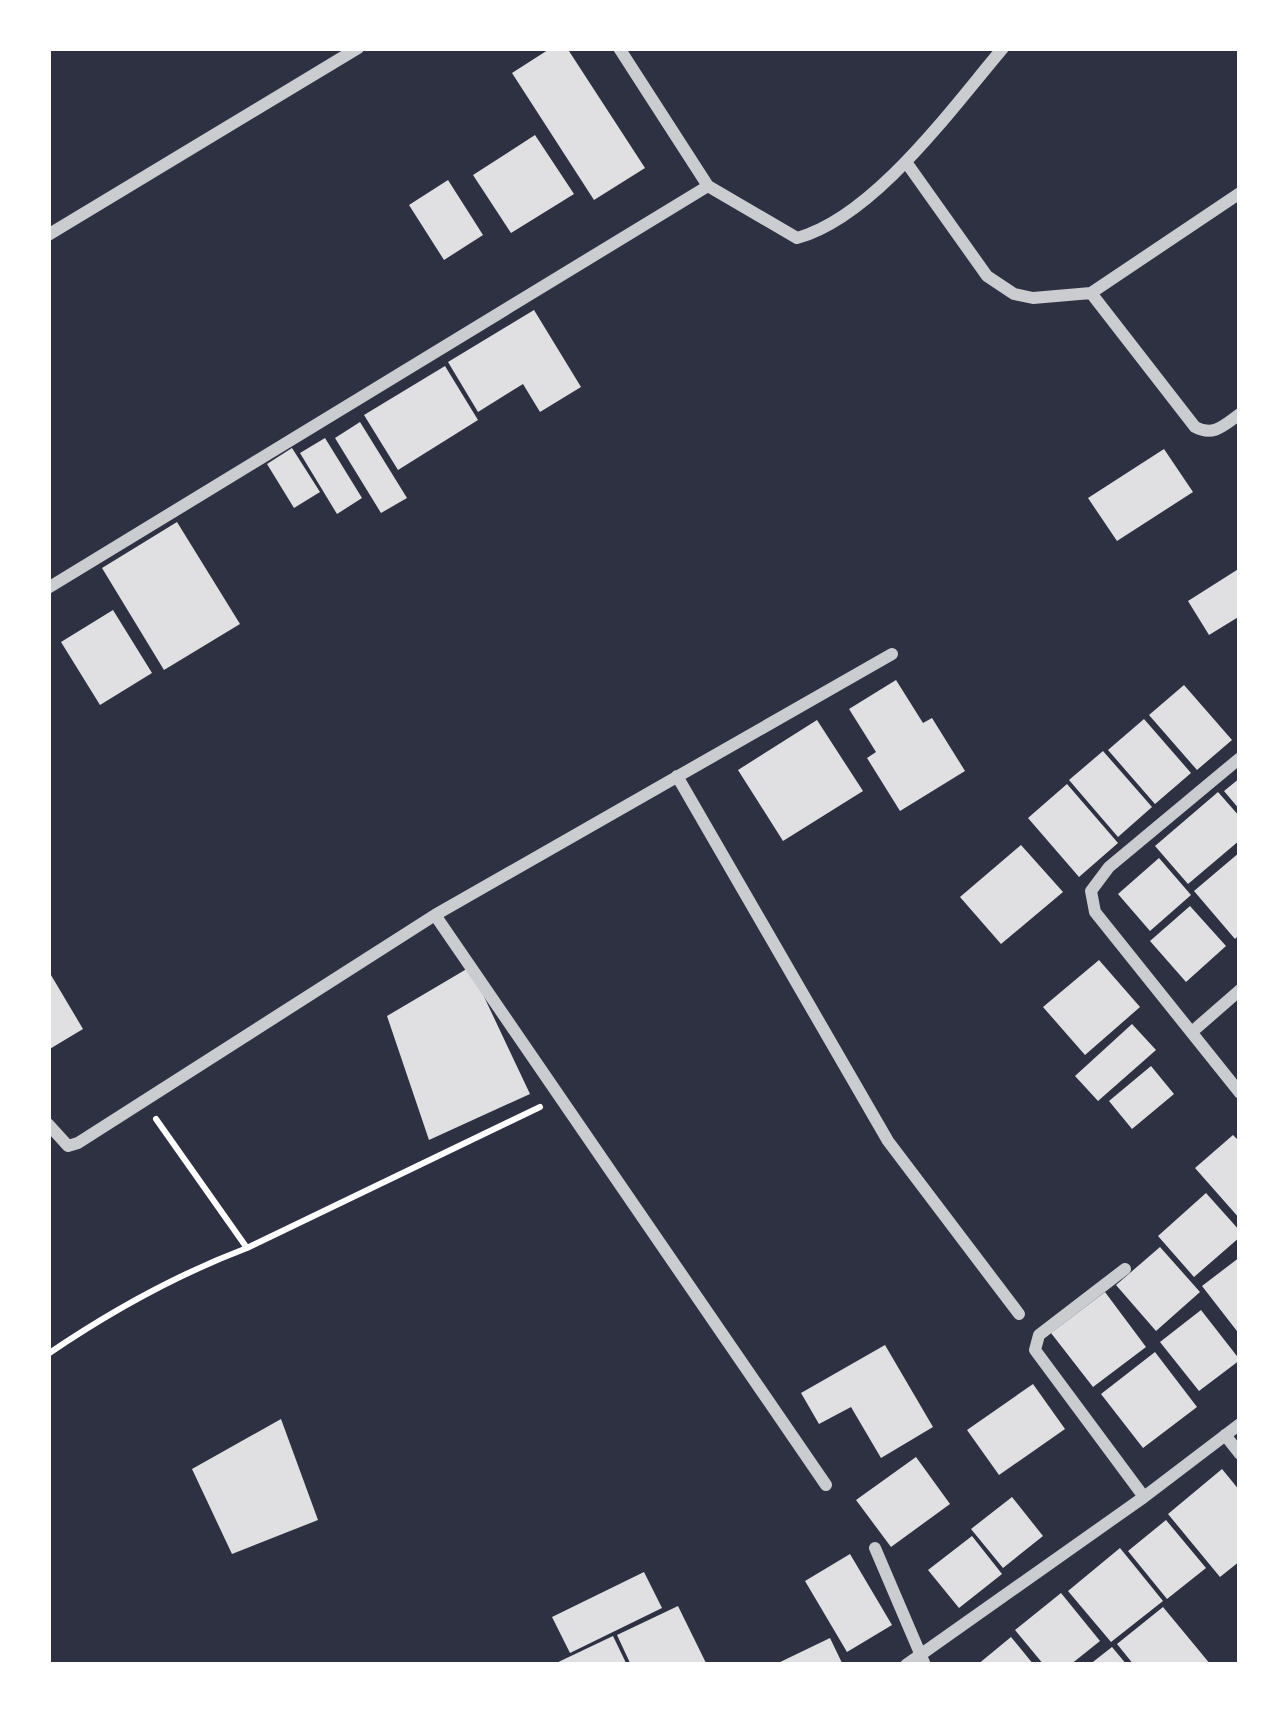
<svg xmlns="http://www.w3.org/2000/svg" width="1288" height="1713" viewBox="0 0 1288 1713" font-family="Helvetica,sans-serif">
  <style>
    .building { fill: #e0e0e3 }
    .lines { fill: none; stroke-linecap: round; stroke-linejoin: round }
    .path { stroke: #fff; stroke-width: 6 }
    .minor { stroke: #caccd0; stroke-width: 12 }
  </style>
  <rect width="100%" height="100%" fill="#2d3142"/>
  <path class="building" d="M551 48H567L645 168 594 200 512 73Z
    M535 135 574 194 511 233 473 175Z
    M448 180 483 235 444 260 409 205Z
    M534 310 581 387 540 412 523 384 478 412 448 362Z
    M445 366 478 420 398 470 364 415Z
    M360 422 407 498 381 513 335 438Z
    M325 438 362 498 337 514 300 453Z
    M292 448 320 492 294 508 267 464Z
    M1164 449 1193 492 1117 541 1088 498Z
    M177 522 240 624 164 670 102 568Z
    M1240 568V616L1209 635 1188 601Z
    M113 610 152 673 100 705 61 642Z
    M896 680 923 723 932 718 965 771 900 811 867 758 876 752 849 709Z
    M1184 685 1232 740 1197 770 1149 715Z
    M1144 719 1191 773 1155 804 1108 750Z
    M817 720 863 791 783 841 738 770Z
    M1103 751 1152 807 1118 837 1069 780Z
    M1240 778V810L1224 791Z
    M1067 784 1118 843 1079 877 1028 818Z
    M1218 792 1240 817V840L1188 884 1155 846Z
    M1021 845 1063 892 1001 944 960 897Z
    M1240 852V934L1235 939 1194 891Z
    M1159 858 1191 895 1150 931 1118 894Z
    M1190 906 1226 946 1186 982 1150 941Z
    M1099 960 1140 1007 1085 1055 1043 1007Z
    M470 967 530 1094 429 1140 387 1016Z
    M48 970 83 1029 48 1050Z
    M1132 1024 1156 1050 1098 1101 1075 1076Z
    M1151 1066 1174 1094 1132 1129 1109 1101Z
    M1233 1135 1240 1142V1219L1195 1168Z
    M1206 1193 1240 1231V1237L1194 1277 1158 1236Z
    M1160 1247 1200 1292 1156 1331 1116 1285Z
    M1240 1257V1335L1202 1286Z
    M1105 1292 1146 1347 1093 1387 1051 1333Z
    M1201 1310 1240 1360 1199 1391 1160 1342Z
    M885 1345 933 1427 881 1458 851 1407 819 1424 801 1393Z
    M1155 1352 1197 1407 1143 1448 1101 1394Z
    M1033 1384 1065 1429 999 1475 967 1430Z
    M281 1419 318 1520 232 1554 192 1469Z
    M916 1457 950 1504 891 1547 856 1500Z
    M1222 1469 1240 1491V1561L1220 1577 1168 1514Z
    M1012 1497 1043 1536 1003 1568 971 1529Z
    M1166 1520 1206 1568 1167 1599 1128 1551Z
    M972 1536 1002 1574 959 1608 928 1570Z
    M1120 1548 1163 1601 1111 1642 1068 1591Z
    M850 1554 892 1625 847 1652 805 1581Z
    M644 1572 662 1608 570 1653 552 1617Z
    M1061 1593 1100 1641 1070 1665H1044L1015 1630Z
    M678 1606 706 1663 631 1665 617 1635Z
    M1163 1607 1211 1665H1134L1117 1644Z
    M613 1636 627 1665H552Z
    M1011 1637 1034 1665H977Z
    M830 1638 843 1665H774Z
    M1112 1647 1127 1665H1089Z"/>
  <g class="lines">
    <path class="path" d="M156 1119 247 1248
      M48 1354C111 1311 176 1275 247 1248L540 1107"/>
    <path class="minor" d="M619 48 708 186 797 238C874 217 952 108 1003 48
      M906 162 987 276 1014 294 1033 298 1091 293 1240 193
      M48 235 358 48
      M1091 293 1195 427C1214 437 1224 425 1240 414
      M48 588 708 186
      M1240 758 1109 867 1091 891 1095 912 1240 1093
      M677 776 888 1141 1019 1314
      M435 915 826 1485
      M1193 1031 1240 990
      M48 1124 68 1146 78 1143 435 915 892 654
      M1125 1269 1039 1335 1035 1350 1144 1497
      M1225 1435 1240 1454
      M875 1548 925 1665
      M906 1665 1144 1497 1240 1424"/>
  </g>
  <rect width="1288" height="1713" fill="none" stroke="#ffffff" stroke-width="102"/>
</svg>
